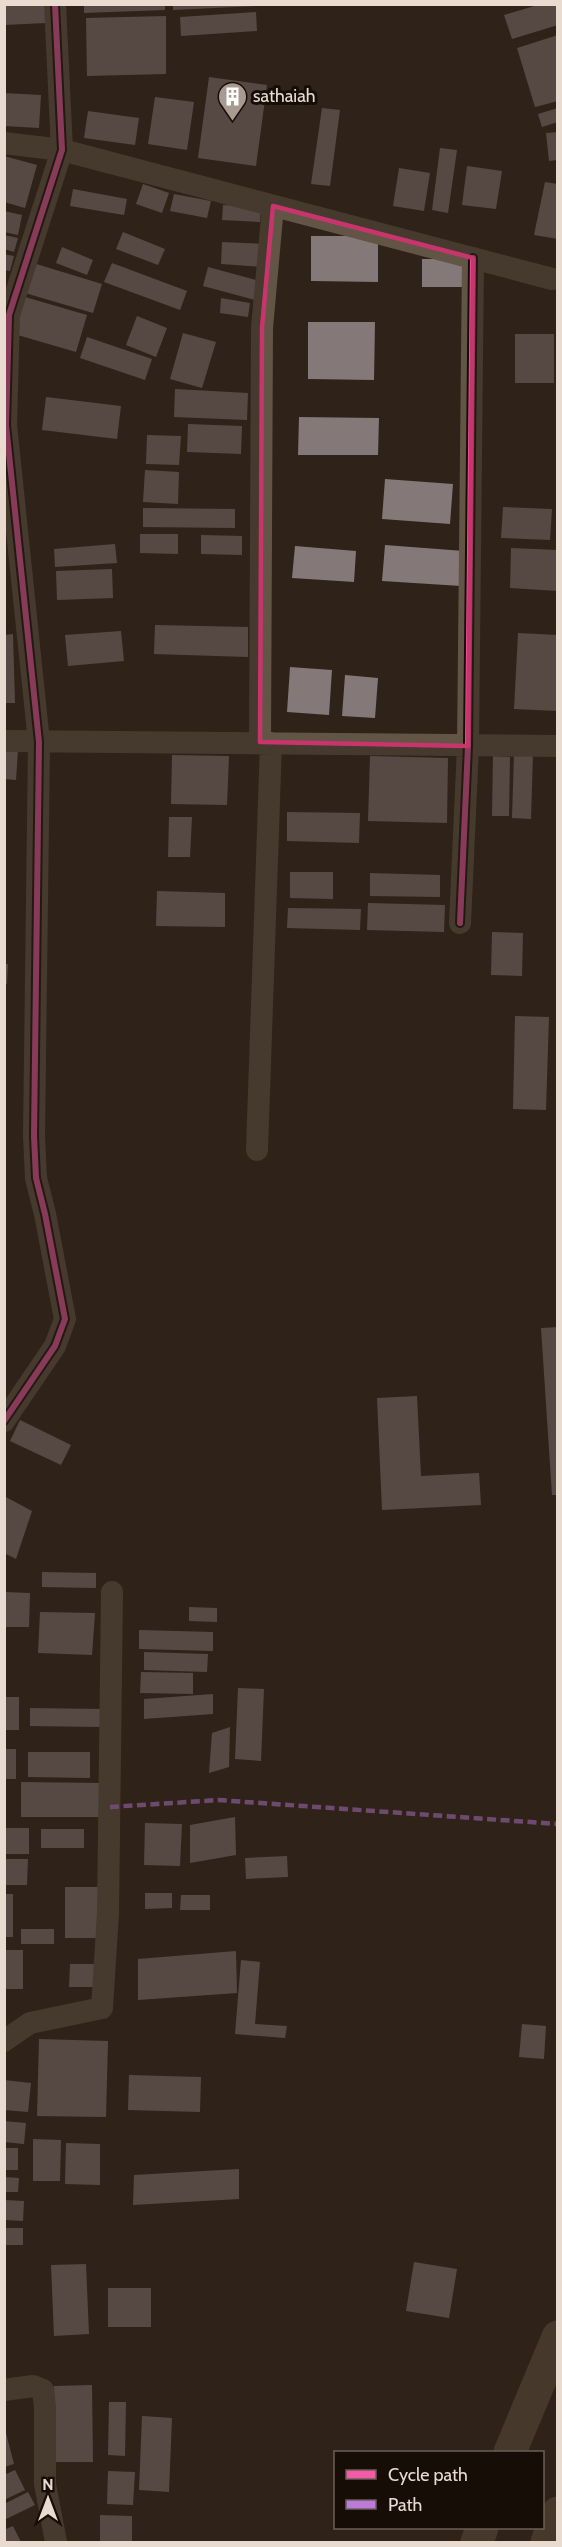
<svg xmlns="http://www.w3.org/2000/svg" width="562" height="2547" viewBox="0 0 562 2547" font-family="Cabin,sans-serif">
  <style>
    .building { fill: #857878 }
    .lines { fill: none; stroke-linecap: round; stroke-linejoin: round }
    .minor { stroke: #625546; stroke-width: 22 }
    .primary { stroke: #63523f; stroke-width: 33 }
    .quiet { stroke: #bd7bd9; stroke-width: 4.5; stroke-dasharray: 9 4.5; stroke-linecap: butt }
    .cycleway-casing { stroke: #170d07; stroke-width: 10 }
    .cycleway { stroke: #f35aa7; stroke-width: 6 }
    .marked { fill: none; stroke: #c8356d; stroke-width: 4.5; stroke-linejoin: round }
    .labels { text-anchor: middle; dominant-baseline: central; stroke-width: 6; stroke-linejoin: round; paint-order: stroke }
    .poi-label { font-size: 18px; fill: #eadbd1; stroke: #170d07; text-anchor: start }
  </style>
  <rect width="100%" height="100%" fill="#2f2219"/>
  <path class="building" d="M4 4H46V23L4 25Z
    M84 4H165V10L84 13Z
    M173 4H256V6L173 10Z
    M538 5H558V25L512 39 504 15Z
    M256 12 257 31 181 36 180 17Z
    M166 16V74L87 76 86 18Z
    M558 35V101L535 107 517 48Z
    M209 77 267 85 256 166 198 158Z
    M4 93 41 95 39 128 4 126Z
    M155 97 194 102 187 150 148 144Z
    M322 108 340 110 330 186 311 184Z
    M558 108V122L542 127 538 114Z
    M88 111 139 118 135 145 84 138Z
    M558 132V160L549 161 546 133Z
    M440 148 457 150 448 213 432 210Z
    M4 156 37 165 25 208 4 202Z
    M467 166 502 171 496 209 462 205Z
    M399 168 430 173 424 211 393 206Z
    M545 182 558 184V239L534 235Z
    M143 184 169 193 162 213 136 204Z
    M73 189 127 199 124 215 70 206Z
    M174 194 211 201 207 218 170 211Z
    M223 205 261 207 260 222 222 220Z
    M4 211 22 215 18 235 4 232Z
    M123 232 165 249 158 265 116 249Z
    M4 235 18 238 14 252 4 249Z
    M311 236H378V282L311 281Z
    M222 242 264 244 263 267 221 264Z
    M62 247 93 260 87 275 56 263Z
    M4 254 14 256 10 271 4 270Z
    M422 259H468V287H422Z
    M33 263 102 284 93 313 25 293Z
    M112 263 187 291 180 310 104 282Z
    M208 267 260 281 255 300 203 286Z
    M25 297 87 315 76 352 14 334Z
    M221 298 250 303 248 317 220 313Z
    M137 316 167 328 156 357 126 345Z
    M308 322H375L374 380 308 379Z
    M183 333 216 342 202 388 170 379Z
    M515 334H554V383H515Z
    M87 337 152 359 145 380 80 358Z
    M175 389 248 393 247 420 174 417Z
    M46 397 121 406 117 439 42 430Z
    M299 417 379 418 378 455H298Z
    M188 424 242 426 241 454 187 452Z
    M147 435 181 436 179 465 146 464Z
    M145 470 179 472 178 504 143 502Z
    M385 479 453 484 450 524 382 519Z
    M503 507 552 509 550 540 501 538Z
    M143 508 235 509V528L143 527Z
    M140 534H178V554L140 553Z
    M201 535 242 536V555L201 554Z
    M115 544 117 563 55 567 54 549Z
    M385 545 464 551 461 586 382 581Z
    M295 546 356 551 354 582 292 578Z
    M511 548 558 550V591L510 588Z
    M112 569 113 598 57 600 56 571Z
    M155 625 248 627V657L154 654Z
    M121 631 124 661 68 666 65 635Z
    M518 633 558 635V711L514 709Z
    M13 634 15 703H4V635Z
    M290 667 332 670 329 715 287 712Z
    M345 675 378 678 375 718 342 716Z
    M4 749 18 750 16 780 4 779Z
    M514 753H533L531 819 512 818Z
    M172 755 229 756 227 805 171 804Z
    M370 756 448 758 447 823 368 821Z
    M493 756 510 757 509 816H492Z
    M287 812 360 813 359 843 287 841Z
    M169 817H192L190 857H168Z
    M290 872H333V899L290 898Z
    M370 873 440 875V897L370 896Z
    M157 891 225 893V927L156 926Z
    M368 903 445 905 444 932 367 930Z
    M288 908 361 909 360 930 287 928Z
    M492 932 523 933 522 976 491 975Z
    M4 964H8L7 984H4Z
    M515 1016 549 1017 546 1110 513 1109Z
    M558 1327V1495H552L541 1328Z
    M417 1396 421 1476 479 1473 481 1505 382 1510 377 1398Z
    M20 1420 71 1445 61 1465 10 1441Z
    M4 1496 32 1511 16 1559 4 1553Z
    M42 1572 96 1573V1588L42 1587Z
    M4 1592 30 1593 29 1627H4Z
    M189 1607 217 1608V1622L189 1621Z
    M40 1612 95 1613 92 1655 38 1653Z
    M139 1630 213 1632V1651L139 1649Z
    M144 1652 208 1654 207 1672 144 1670Z
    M141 1672 193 1673V1694L140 1693Z
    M238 1688 264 1689 261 1761 235 1759Z
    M213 1694V1714L144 1719V1699Z
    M4 1697H19V1730H4Z
    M30 1708 102 1709V1727L30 1726Z
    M230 1727 229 1767 209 1773 212 1733Z
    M4 1749H16V1779H4Z
    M28 1752H90V1778L28 1777Z
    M21 1782 99 1783V1817H21Z
    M235 1817 236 1855 190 1863V1825Z
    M145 1823 182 1824 180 1866 144 1865Z
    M4 1828H29V1854H4Z
    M41 1829H84V1848H41Z
    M287 1856 288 1877 246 1879 245 1858Z
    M4 1859H28L27 1885H4Z
    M65 1887H98V1938H65Z
    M145 1893H172V1908L145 1909Z
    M4 1894H13V1937H4Z
    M181 1895H210V1910H180Z
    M21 1929H54V1944H21Z
    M4 1950H23V1989H4Z
    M236 1951 237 1993 138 2000V1959Z
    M241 1960 260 1962 255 2024 287 2026 285 2038 235 2034Z
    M70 1964H100V1987H69Z
    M522 2024 546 2026 544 2059 519 2057Z
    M39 2039 108 2041 106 2117 37 2116Z
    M129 2075 201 2077 200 2112 128 2110Z
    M4 2080 31 2083 28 2112 4 2110Z
    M4 2121 26 2123 24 2144 4 2142Z
    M33 2139 61 2140 60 2181H33Z
    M66 2143 100 2144V2185L65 2184Z
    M5 2148H18V2170H5Z
    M239 2169V2199L133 2205 134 2175Z
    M4 2177 19 2178 18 2192H4Z
    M4 2200 24 2201 23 2221 4 2220Z
    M4 2228H23V2245H4Z
    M414 2262 457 2269 449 2318 406 2311Z
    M86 2264 89 2334 54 2336 51 2265Z
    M108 2288H151V2327H108Z
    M92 2385 93 2462H55L54 2386Z
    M109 2402H126L125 2456 108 2455Z
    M142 2416 172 2418 169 2492 139 2490Z
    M4 2433H6L14 2464 4 2467Z
    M15 2470 25 2490 4 2500V2475Z
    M108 2471 135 2472 133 2505 107 2504Z
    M28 2492 35 2505 4 2520V2504Z
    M100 2515 132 2516V2542H100Z
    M13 2526 21 2542H4V2530Z"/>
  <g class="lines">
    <path class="minor" d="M4 143 62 150 552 279
      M4 741 558 746
      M260 742 262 328 273 206
      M460 923 468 746 473 258
      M257 1150 271 743
      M4 1421 55 1346 65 1319 45 1214 36 1178 34 1136 39 742 6 425 9 315 62 150 55 4
      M4 2041 30 2023 102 2008 108 1913 112 1592
      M4 2390 33 2386 43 2390 45 2407V2484L56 2542"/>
    <path class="primary" d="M510 2452 558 2337
      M477 2542 482 2528
      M547 2542 558 2513"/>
    <path class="quiet" d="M110 1807 218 1800 558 1824"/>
    <defs>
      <path id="cycleway" d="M460 923 468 746 473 258
        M4 1421 55 1346 65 1319 45 1214 36 1178 34 1136 39 742 6 425 9 315 62 150 55 4"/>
    </defs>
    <use href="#cycleway" class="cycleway-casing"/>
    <use href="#cycleway" class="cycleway"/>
  </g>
  <path d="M0 0H562V2547H0ZM273 206 473 258 468 746 260 742 262 328Z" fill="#2f2219" fill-opacity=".55" fill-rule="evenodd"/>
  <path class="marked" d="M273 206 473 258 468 746 260 742 262 328Z"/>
  <defs>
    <symbol id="building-pin" viewBox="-11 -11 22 30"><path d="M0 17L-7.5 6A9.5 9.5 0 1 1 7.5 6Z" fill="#a99a91" stroke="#170d07"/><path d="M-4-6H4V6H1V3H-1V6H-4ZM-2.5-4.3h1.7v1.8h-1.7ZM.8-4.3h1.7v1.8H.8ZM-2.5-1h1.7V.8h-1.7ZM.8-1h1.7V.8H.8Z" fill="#fff"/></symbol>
  </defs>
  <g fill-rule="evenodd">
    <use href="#building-pin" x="216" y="80" width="33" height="45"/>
  </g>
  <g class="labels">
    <g class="poi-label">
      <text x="253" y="96">sathaiah</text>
    </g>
  </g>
  <rect width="562" height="2547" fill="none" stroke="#eadbd1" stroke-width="12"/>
  <rect x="334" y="2451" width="210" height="78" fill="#170d07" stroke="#6b5f58" stroke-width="1.5"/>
  <rect x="346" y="2470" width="30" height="9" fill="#f35aa7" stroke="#6b5f58" stroke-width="1.5"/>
  <text x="388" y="2481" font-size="18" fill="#eadbd1">Cycle path</text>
  <rect x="346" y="2500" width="30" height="9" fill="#bd7bd9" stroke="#6b5f58" stroke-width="1.5"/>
  <text x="388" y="2511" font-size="18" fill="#eadbd1">Path</text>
  <g transform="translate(48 2499)" stroke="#170d07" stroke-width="4.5" paint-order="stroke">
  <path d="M0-4.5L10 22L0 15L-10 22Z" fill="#eadbd1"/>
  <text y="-9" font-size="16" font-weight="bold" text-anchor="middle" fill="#eadbd1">N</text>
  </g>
</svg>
